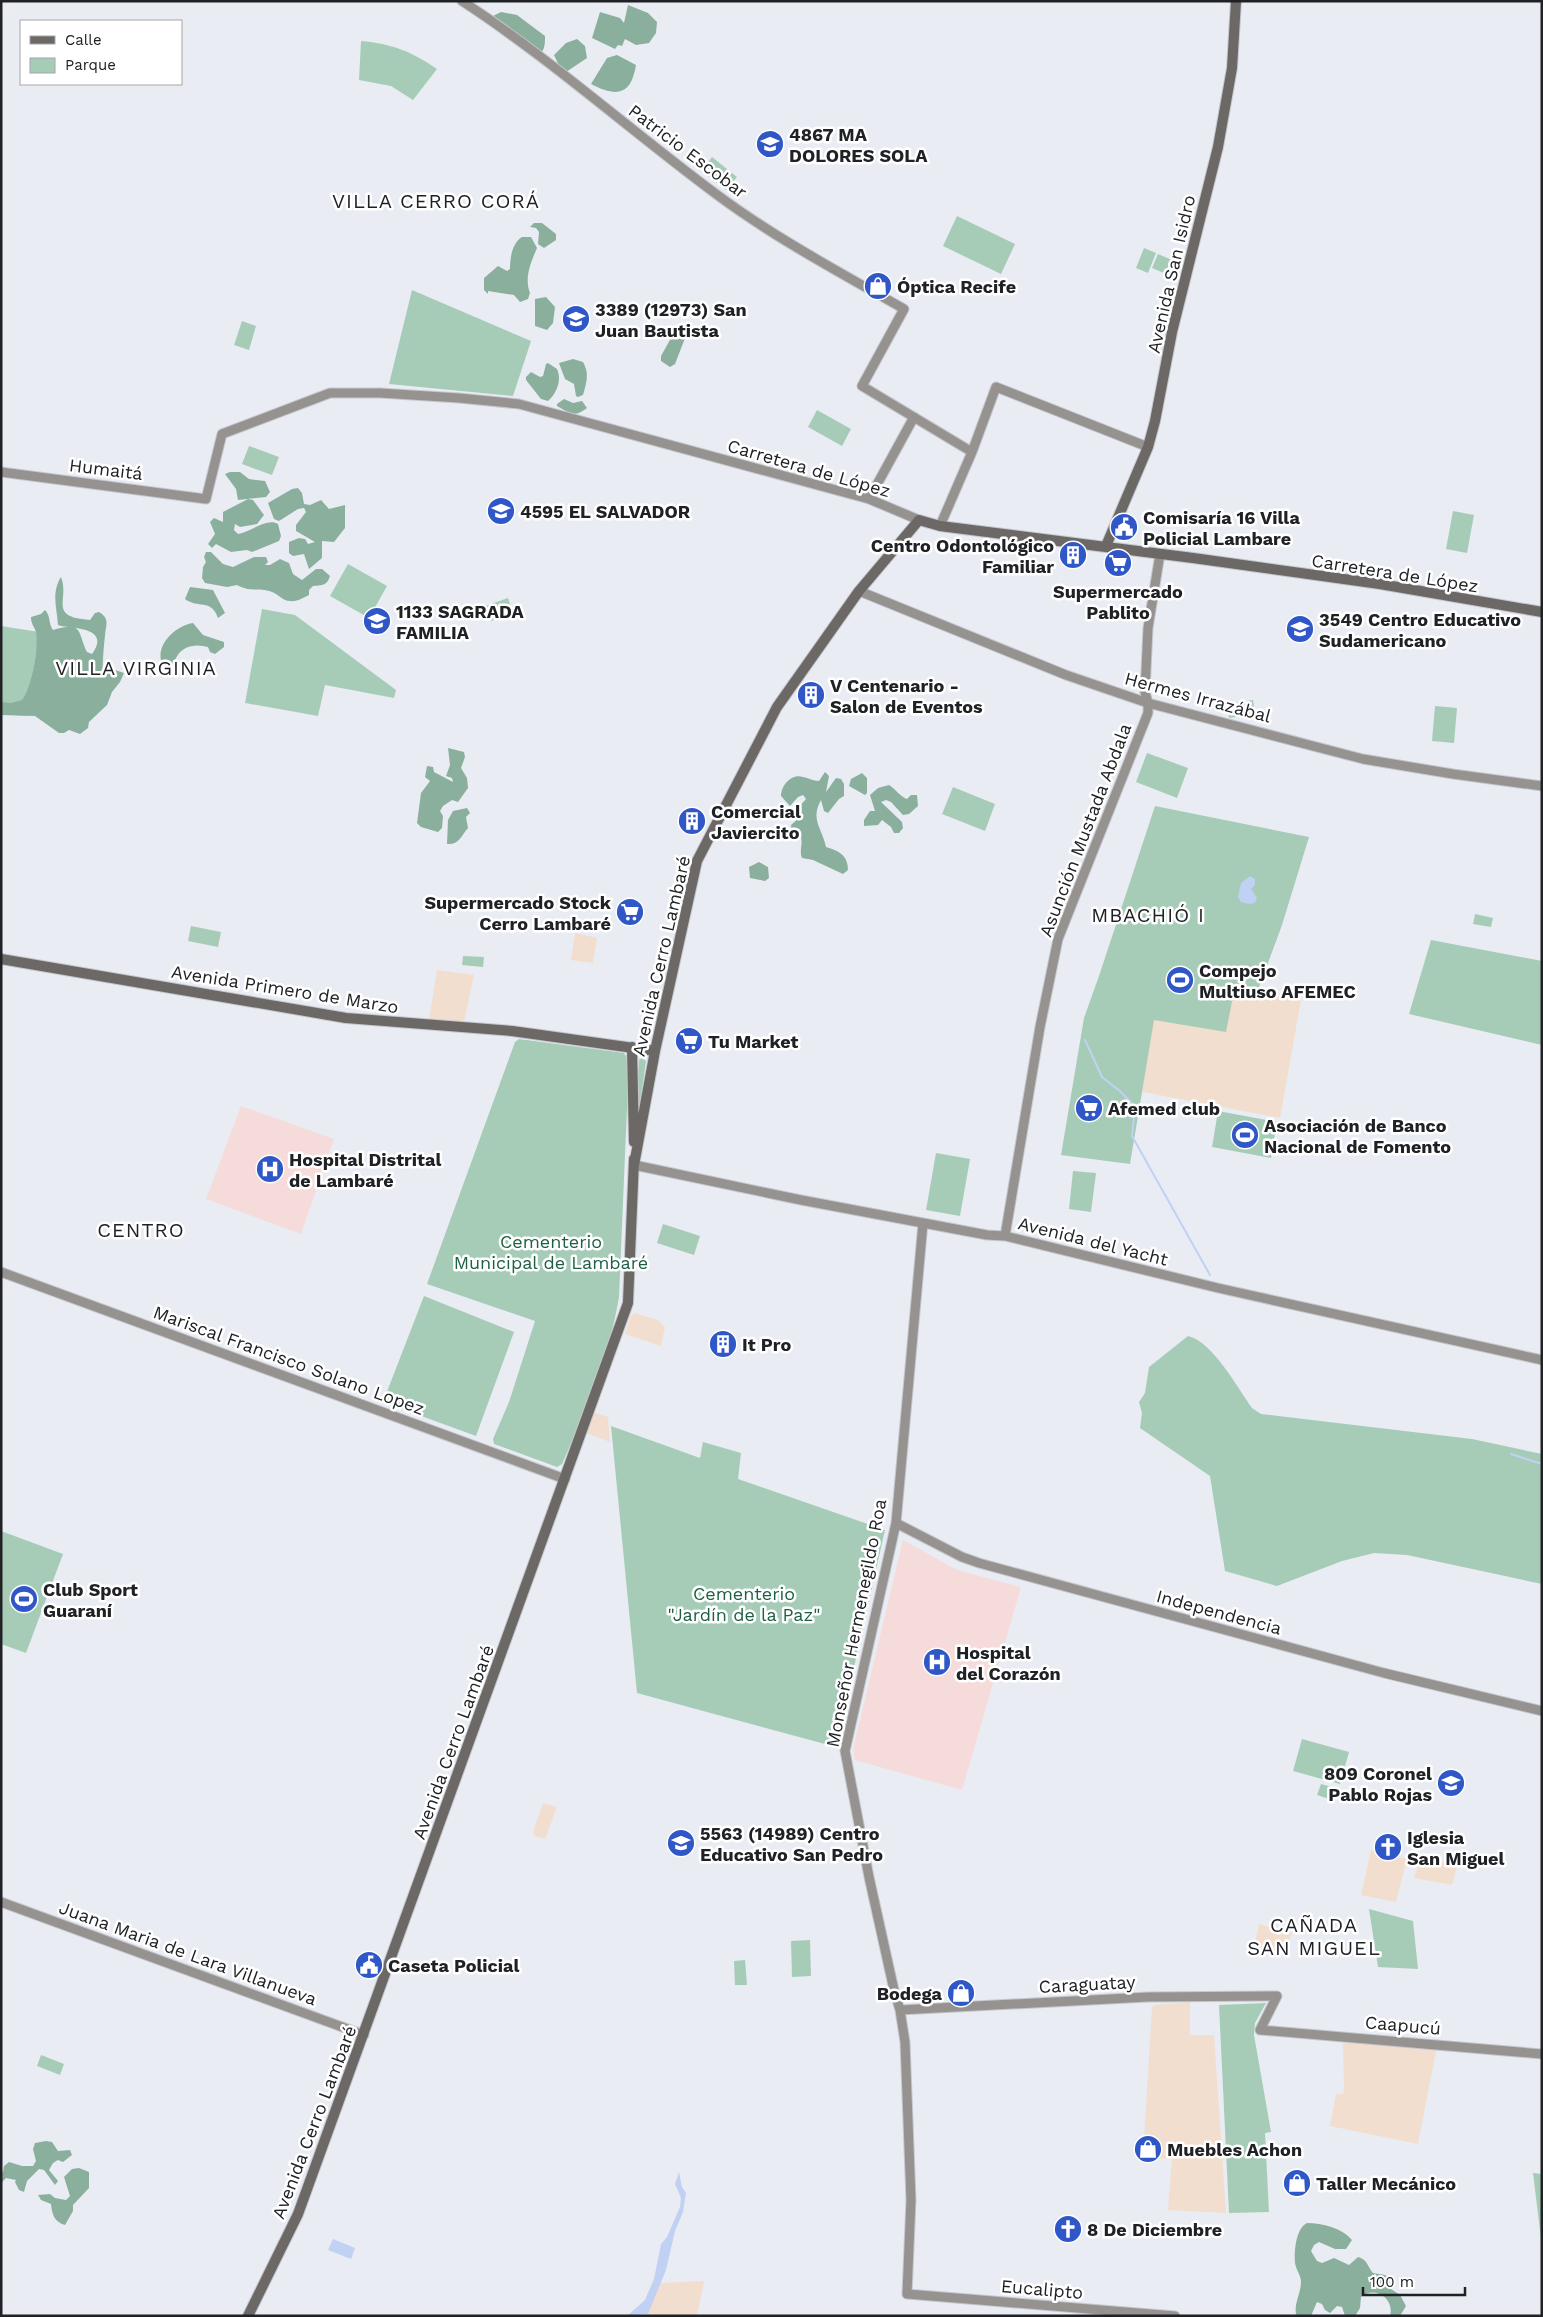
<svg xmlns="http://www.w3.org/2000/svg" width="1543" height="2317" viewBox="0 0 1543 2317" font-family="'Work Sans',sans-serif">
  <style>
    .industrial { fill: #f2dece }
    .medical { fill: #f6dbdb }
    .green { fill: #a6ccb8 }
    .forest { fill: #8ab09d }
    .water { fill: #c0d1f3 }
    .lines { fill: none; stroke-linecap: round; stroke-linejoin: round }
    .stream { stroke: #c0d1f3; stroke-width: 2 }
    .tertiary-casing { stroke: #c5c7ce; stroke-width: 11 }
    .secondary-casing { stroke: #c5c7ce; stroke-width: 12 }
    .tertiary { stroke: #959290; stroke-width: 9 }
    .secondary { stroke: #6b6865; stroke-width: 10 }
    .labels { text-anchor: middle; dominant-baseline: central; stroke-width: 5; stroke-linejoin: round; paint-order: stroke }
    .poi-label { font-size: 18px; font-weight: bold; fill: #202124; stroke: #fff; text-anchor: start }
    .street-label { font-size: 18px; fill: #202124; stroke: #fff }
    .park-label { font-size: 18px; fill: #1d5f44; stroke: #fff }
    .quarter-label { font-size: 20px; letter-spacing: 1px; fill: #202124; stroke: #fff }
  </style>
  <rect width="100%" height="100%" fill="#e9ecf3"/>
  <path class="industrial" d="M575 933 597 938 593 963 571 960Z
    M437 970 474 975 464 1022 429 1019Z
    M1164 972 1301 1000 1280 1118 1138 1091Z
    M635 1313 658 1320 665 1327 661 1346 625 1334 631 1315Z
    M593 1412 608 1417 610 1442 586 1433Z
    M543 1803 557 1807 545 1839 535 1836 533 1832Z
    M1371 1850 1407 1859 1396 1902 1361 1895Z
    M1421 1855 1457 1866 1452 1885 1414 1878Z
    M1259 1924 1292 1933 1284 1954 1254 1947Z
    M1190 2002V2035H1214L1226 2213 1168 2210 1172 2159 1143 2157 1152 2007 1154 2005Z
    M1343 2040 1430 2048 1436 2051 1418 2144 1330 2126 1336 2094H1343L1344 2090Z
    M704 2281 697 2316H646L660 2283Z"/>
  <path class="medical" d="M241 1106 334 1139 301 1234 206 1199Z
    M903 1540 957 1570 1021 1587 962 1790 855 1760 853 1750 856 1737Z"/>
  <path class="green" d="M361 41C392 44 411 51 437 69L413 100 391 86 359 80Z
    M712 157 737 177 726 190 702 171Z
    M957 216 1015 244 1001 274 943 246Z
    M1144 248 1156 253 1148 273 1136 268Z
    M1158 254 1179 263 1173 277 1152 268Z
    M412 290 531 341 513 396 389 384Z
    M242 321 256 326 249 350 234 345Z
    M817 410 851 429 842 446 808 427Z
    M249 446 279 457 272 475 242 464Z
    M1453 511 1474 515 1467 553 1446 549Z
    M348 564 387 586 369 618 330 596Z
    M508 598 513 613 491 621 485 606Z
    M262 609 295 615 396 690 394 698 325 685 318 716 245 703Z
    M1 626 39 632 27 716 1 714Z
    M1253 700 1255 714 1229 718 1227 704Z
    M1435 706 1457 708 1454 743 1432 741Z
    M1147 753 1188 768 1177 798 1136 782Z
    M953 787 995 804 985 831 942 814Z
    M1155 806 1309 837 1282 925 1258 990 1235 986 1226 1032 1154 1020 1130 1164 1061 1155 1084 1018 1100 973Z
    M1475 914 1493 918 1491 927 1473 924Z
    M191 926 221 932 218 947 188 941Z
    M1431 940 1542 961V1045L1409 1014Z
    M463 956 484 957 483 967 462 965Z
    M519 1039 624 1053 629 1061 619 1297C610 1352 585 1413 562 1464L557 1467 494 1444 493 1439 509 1402 535 1321 427 1284 515 1042Z
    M643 1057 646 1061 638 1118H635L639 1060Z
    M1218 1111 1277 1122 1271 1158 1212 1147Z
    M936 1153 970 1159 960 1216 926 1210Z
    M1073 1171 1096 1173 1091 1212 1069 1209Z
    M663 1224 700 1236 694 1255 657 1243Z
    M424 1296 514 1332 476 1436 383 1402Z
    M1188 1336C1212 1341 1237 1387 1252 1408L1261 1414 1472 1439 1542 1454V1584L1407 1555 1374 1553 1342 1561 1277 1586 1225 1571 1210 1476 1140 1428 1142 1413 1139 1402 1145 1393 1149 1367Z
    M611 1426 700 1458 703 1442 741 1453 738 1479 885 1530 836 1747 637 1693Z
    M1 1531 63 1554 26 1653 1 1644Z
    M1302 1739 1349 1752 1340 1784 1293 1771Z
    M1321 1784 1338 1789 1335 1801 1317 1795Z
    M1369 1909 1413 1921 1418 1969 1378 1967Z
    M810 1940 811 1976 792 1977 791 1941Z
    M745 1960 747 1985H735L734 1961Z
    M1266 2003 1255 2023 1254 2035 1271 2132 1265 2133 1269 2212 1229 2213 1219 2005Z
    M41 2055 64 2064 60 2075 37 2066Z
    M1533 2173 1542 2174V2247Z"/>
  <path class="forest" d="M628 5 648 13 657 22 656 33 649 43 636 45 625 39 622 46 618 45 615 49 592 38 600 12 620 18 624 23Z
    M501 12 517 15 545 36C545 45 545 50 538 56 518 46 503 36 491 17Z
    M577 39 585 46 587 58 563 74 554 55 566 43Z
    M617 55 636 65C631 96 616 97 591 84L607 58Z
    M534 223H542L556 234V240L544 248 538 244 539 232 536 228 530 227Z
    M522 237H531L537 248C531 262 524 278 530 293L528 299 520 302 514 295 488 291V294L484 290V278L498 266 507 271 510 269C510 258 512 243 522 237Z
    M546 297 555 307 553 323 547 330 535 326V299Z
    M676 329 687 333 675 364 670 367 661 361V356Z
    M573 359 583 362C590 374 586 384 583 395L578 397 576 396 574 384 565 379 559 363Z
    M548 363 557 369C562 380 557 393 548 401L541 399 526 380V377L531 372 540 377 543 376 546 364Z
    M564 399 573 403 582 401 587 408C573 418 572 414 557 406V404Z
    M230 472H240L249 479 265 481 270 492 266 497 238 500 236 489 225 474Z
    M298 488 302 493 304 504 310 505 321 500 329 509 345 505V528L334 542 322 541V558L309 569 304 554 293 556 289 553V542L299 538 305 539 308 544 315 542 296 531V525L306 512 304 508 298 509 279 521 274 519 268 503 292 489Z
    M248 499 253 500 264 515 257 524 240 527 235 524 234 530 238 534C251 532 267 517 278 524L281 536 279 541 252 552 247 550 231 552 216 544 212 548 208 544 215 534 210 522 214 518 223 522V512Z
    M206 552H211L223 564 233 567 254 557H266L268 562 265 565H270L280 559 289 563 293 574 302 580 316 569H322L330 576C327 586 322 585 313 586L309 590V595C303 598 297 602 290 601 283 601 278 594 272 592 258 587 252 593 237 585L227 587 205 583 202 578 203 567 206 562 204 557Z
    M61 577C70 600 47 617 90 620L95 613 99 612C111 619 105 626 105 636 104 643 102 669 103 672L115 670 124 673 120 682 112 692 107 705 89 722 88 728 80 734 69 730 64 733H59L35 716 1 715V702L11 703 22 700C32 688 39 646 36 632 34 626 31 624 31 617L41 614 45 610C51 616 48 623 53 630 84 621 77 632 87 652L92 654C113 625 66 629 58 625 57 608 51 593 61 577Z
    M190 587 213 590 225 613 218 618C211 598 198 609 185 599Z
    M193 623 203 635 224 642V647L215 654 210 652 208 647C196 644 183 645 176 658 173 664 173 668 168 672 148 653 172 626 193 623Z
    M448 748 464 752 465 757 461 768 467 778 468 788 458 802 452 800 443 806 440 811 443 816 442 828 438 832 421 827 417 823 421 793 430 781 425 777 427 766 433 767 434 772 453 782 452 778 446 776 450 765Z
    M825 772 829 776 826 792 836 778 841 779 844 784V796L839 799 828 813 824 811 821 800C810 820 822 828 826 847 839 851 848 855 848 870L843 874 813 860 802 858C799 851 803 845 801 837L792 831 791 825 799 818 798 808 806 799 803 795 798 797 790 806 781 796C781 785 792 773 803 777 809 778 813 781 819 781Z
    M862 773 867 778V793L865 795 849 786 851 779Z
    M889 785C896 789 899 796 907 799L911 795H917L918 806 909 814 903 815 891 802 886 800 881 802 902 822 903 828 899 833H894L891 827 882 820 878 825 864 826V820L870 811H875L870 795 878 788Z
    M467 808 470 813 466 817 468 828C461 836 459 845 447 844L448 820 453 811Z
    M759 862 768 867 769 878 765 881 750 878 749 867Z
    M46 2141 52 2142 58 2151 70 2150 72 2155 63 2162 58 2160 53 2163 49 2170 58 2181 55 2185 44 2170 39 2169 27 2181 24 2192 19 2190 15 2182 16 2180 6 2178 1 2183V2172H3L4 2166 9 2162 22 2166H33L36 2161 33 2149 35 2143Z
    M79 2168 89 2172V2188L73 2205V2211L65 2225C54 2222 52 2214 51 2204L41 2200 38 2195 50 2194 55 2198 66 2200 70 2196 64 2177 72 2169Z
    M1307 2223C1322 2223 1342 2228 1352 2240L1346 2249H1335L1319 2242 1314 2245 1311 2251 1317 2261 1322 2263 1334 2258 1349 2265 1358 2257C1368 2260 1367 2266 1373 2273L1385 2275 1389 2278 1391 2289 1400 2295 1406 2306 1400 2316H1390C1395 2299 1375 2285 1361 2297L1360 2308 1355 2316H1345L1342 2307 1337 2306 1330 2313 1325 2310 1322 2304 1317 2302 1311 2316H1298L1296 2314C1294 2303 1301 2293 1301 2282 1301 2275 1296 2270 1295 2263 1294 2251 1296 2228 1307 2223Z"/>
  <path class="water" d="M1250 876 1255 879V885L1251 889 1257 898 1255 903 1249 904 1241 902 1238 897 1241 883Z
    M679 2172 682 2187 686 2193 683 2212 675 2231 666 2270 648 2314 627 2316 645 2300 654 2279 661 2244 667 2237 680 2207 681 2198 675 2184Z
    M333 2239 355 2248 351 2259 328 2250Z"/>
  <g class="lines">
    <path class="stream" d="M1085 1040 1102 1077 1121 1092 1135 1107 1132 1136 1210 1275
      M1511 1454 1542 1464"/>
    <defs>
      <path id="tertiary" d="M462 1C551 59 631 131 716 194 775 238 841 273 904 309L862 386 972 452
        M1 472 206 499 222 434 330 393H380L459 398 519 404 869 499 919 520
        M869 499 914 417
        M940 526 972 452 996 387 1148 447
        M859 591 1066 675 1148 703 1363 759 1453 774 1542 786
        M634 1165 801 1200 987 1235 1005 1236 1218 1288 1542 1360
        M923 1223 896 1523 845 1751 869 1877 894 1990 900 2010 905 2042 911 2200 907 2294 1175 2316
        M1005 1236 1040 1027 1058 939 1148 713V703L1145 692 1148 628 1160 554
        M1 1272 565 1479
        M896 1523 962 1557 979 1563 1384 1673 1542 1711
        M1 1902 364 2035
        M900 2010 1148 1997 1277 1996 1260 2030 1542 2054"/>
      <path id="secondary" d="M1106 546 1148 447 1155 421 1172 332 1218 147 1232 68 1236 1
        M1 959 346 1018 512 1031 655 1051
        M632 1047 634 1142
        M634 1165 655 1051 697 861 777 707 859 591 919 520 940 526 1193 558 1380 584 1542 612
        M248 2316 298 2214 628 1303 634 1159"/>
    </defs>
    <use href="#tertiary" class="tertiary-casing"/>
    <use href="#secondary" class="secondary-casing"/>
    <use href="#tertiary" class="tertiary"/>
    <use href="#secondary" class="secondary"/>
  </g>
  <defs>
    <symbol id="school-disc" viewBox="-11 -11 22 22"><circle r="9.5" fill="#3057c7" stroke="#fff"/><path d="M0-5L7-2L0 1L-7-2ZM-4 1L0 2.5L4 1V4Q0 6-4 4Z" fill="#fff"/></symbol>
    <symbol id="shop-disc" viewBox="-11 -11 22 22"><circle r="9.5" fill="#3057c7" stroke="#fff"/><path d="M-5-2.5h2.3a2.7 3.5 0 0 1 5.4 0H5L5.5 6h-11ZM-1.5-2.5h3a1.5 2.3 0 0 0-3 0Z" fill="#fff"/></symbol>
    <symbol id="civic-disc" viewBox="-11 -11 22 22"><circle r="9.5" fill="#3057c7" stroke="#fff"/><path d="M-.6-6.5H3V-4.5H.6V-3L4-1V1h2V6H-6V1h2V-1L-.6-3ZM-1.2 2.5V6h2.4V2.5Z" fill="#fff"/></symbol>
    <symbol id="building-disc" viewBox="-11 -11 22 22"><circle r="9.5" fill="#3057c7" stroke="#fff"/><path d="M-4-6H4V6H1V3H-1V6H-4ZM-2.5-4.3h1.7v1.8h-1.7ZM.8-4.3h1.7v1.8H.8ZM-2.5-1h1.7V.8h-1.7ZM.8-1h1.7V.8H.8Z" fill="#fff"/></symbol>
    <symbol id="supermarket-disc" viewBox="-11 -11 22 22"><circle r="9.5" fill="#3057c7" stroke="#fff"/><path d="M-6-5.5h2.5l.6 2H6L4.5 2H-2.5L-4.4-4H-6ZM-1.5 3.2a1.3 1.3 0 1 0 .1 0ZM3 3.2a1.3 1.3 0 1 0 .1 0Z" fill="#fff"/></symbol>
    <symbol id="stadium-disc" viewBox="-11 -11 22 22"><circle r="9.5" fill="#3057c7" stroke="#fff"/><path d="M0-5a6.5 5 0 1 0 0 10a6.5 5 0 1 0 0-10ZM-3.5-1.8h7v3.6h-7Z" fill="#fff"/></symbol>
    <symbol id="hospital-disc" viewBox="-11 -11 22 22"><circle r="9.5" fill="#3057c7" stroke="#fff"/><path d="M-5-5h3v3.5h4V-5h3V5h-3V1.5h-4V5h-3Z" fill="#fff"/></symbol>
    <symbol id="church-disc" viewBox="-11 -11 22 22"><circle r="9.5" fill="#3057c7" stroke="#fff"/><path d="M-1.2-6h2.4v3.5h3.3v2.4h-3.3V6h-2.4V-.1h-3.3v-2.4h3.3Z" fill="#fff"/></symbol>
  </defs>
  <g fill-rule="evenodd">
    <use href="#school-disc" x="754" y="128" width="32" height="32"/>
    <use href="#shop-disc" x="862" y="270" width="32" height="32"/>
    <use href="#school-disc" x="560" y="303" width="32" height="32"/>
    <use href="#school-disc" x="485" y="495" width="32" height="32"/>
    <use href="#civic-disc" x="1108" y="511" width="32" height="32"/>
    <use href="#building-disc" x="1057" y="539" width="32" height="32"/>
    <use href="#supermarket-disc" x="1102" y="547" width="32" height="32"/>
    <use href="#school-disc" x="361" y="605" width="32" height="32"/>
    <use href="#school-disc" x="1284" y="613" width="32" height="32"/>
    <use href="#building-disc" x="795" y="679" width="32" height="32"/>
    <use href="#building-disc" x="676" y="805" width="32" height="32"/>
    <use href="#supermarket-disc" x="614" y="896" width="32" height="32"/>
    <use href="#stadium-disc" x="1164" y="964" width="32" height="32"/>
    <use href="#supermarket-disc" x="673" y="1025" width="32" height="32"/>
    <use href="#supermarket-disc" x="1073" y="1092" width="32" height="32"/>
    <use href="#stadium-disc" x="1229" y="1119" width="32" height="32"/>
    <use href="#hospital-disc" x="254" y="1153" width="32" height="32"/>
    <use href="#building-disc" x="707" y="1328" width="32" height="32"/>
    <use href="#stadium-disc" x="8" y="1583" width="32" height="32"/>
    <use href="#hospital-disc" x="921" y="1646" width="32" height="32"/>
    <use href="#school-disc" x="1435" y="1767" width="32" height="32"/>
    <use href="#school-disc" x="665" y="1827" width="32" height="32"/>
    <use href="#church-disc" x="1372" y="1831" width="32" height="32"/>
    <use href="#civic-disc" x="353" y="1949" width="32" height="32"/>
    <use href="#shop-disc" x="945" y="1977" width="32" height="32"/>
    <use href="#shop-disc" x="1132" y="2133" width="32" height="32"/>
    <use href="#shop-disc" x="1281" y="2167" width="32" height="32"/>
    <use href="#church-disc" x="1052" y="2213" width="32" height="32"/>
  </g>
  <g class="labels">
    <g class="poi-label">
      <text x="789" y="134">4867 MA<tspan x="789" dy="21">DOLORES SOLA</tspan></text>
      <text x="897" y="286">Óptica Recife</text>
      <text x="595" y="309">3389 (12973) San<tspan x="595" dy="21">Juan Bautista</tspan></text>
      <text x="520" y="511">4595 EL SALVADOR</text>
      <text x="1143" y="517">Comisaría 16 Villa<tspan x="1143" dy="21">Policial Lambare</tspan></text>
      <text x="1054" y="545" text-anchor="end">Centro Odontológico<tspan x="1054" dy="21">Familiar</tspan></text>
      <text x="1118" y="591" text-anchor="middle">Supermercado<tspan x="1118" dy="21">Pablito</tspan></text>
      <text x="396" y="611">1133 SAGRADA<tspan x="396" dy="21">FAMILIA</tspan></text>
      <text x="1319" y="619">3549 Centro Educativo<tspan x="1319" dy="21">Sudamericano</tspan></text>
      <text x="830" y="685">V Centenario -<tspan x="830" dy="21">Salon de Eventos</tspan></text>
      <text x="711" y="811">Comercial<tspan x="711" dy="21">Javiercito</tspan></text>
      <text x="611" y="902" text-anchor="end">Supermercado Stock<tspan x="611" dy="21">Cerro Lambaré</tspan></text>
      <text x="1199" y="970">Compejo<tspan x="1199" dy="21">Multiuso AFEMEC</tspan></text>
      <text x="708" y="1041">Tu Market</text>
      <text x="1108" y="1108">Afemed club</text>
      <text x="1264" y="1125">Asociación de Banco<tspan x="1264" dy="21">Nacional de Fomento</tspan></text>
      <text x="289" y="1159">Hospital Distrital<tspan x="289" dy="21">de Lambaré</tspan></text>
      <text x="742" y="1344">It Pro</text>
      <text x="43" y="1589">Club Sport<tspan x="43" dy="21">Guaraní</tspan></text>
      <text x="956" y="1652">Hospital<tspan x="956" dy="21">del Corazón</tspan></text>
      <text x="1432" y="1773" text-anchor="end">809 Coronel<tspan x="1432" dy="21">Pablo Rojas</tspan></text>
      <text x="700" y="1833">5563 (14989) Centro<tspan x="700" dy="21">Educativo San Pedro</tspan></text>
      <text x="1407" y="1837">Iglesia<tspan x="1407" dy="21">San Miguel</tspan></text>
      <text x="388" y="1965">Caseta Policial</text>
      <text x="942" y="1993" text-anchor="end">Bodega</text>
      <text x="1167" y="2149">Muebles Achon</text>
      <text x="1316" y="2183">Taller Mecánico</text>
      <text x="1087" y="2229">8 De Diciembre</text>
    </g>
    <g class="street-label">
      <text transform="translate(688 151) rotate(37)">Patricio Escobar</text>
      <text transform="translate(1171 274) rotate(-77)">Avenida San Isidro</text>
      <text transform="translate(809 468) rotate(16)">Carretera de López</text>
      <text transform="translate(106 469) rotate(7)">Humaitá</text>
      <text transform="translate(1395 573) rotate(9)">Carretera de López</text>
      <text transform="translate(1198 697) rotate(15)">Hermes Irrazábal</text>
      <text transform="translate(1085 830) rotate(-69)">Asunción Mustada Abdala</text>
      <text transform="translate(661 956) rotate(-77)">Avenida Cerro Lambaré</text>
      <text transform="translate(285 989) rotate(9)">Avenida Primero de Marzo</text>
      <text transform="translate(1093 1241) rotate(14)">Avenida del Yacht</text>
      <text transform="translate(289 1360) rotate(20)">Mariscal Francisco Solano Lopez</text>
      <text transform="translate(1219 1612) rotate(15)">Independencia</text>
      <text transform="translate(856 1623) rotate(-79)">Monseñor Hermenegildo Roa</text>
      <text transform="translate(453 1742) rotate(-70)">Avenida Cerro Lambaré</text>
      <text transform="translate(188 1953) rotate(20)">Juana Maria de Lara Villanueva</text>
      <text transform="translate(1087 1984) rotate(-3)">Caraguatay</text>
      <text transform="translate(1403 2025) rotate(5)">Caapucú</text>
      <text transform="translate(314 2122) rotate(-69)">Avenida Cerro Lambaré</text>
      <text transform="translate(1042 2289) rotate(5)">Eucalipto</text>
    </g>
    <g class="park-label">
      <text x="551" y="1241">Cementerio<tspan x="551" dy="21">Municipal de Lambaré</tspan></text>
      <text x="744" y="1593">Cementerio<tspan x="744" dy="21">"Jardín de la Paz"</tspan></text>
    </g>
    <g class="quarter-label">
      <text x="436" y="201">VILLA CERRO CORÁ</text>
      <text x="136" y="668">VILLA VIRGINIA</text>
      <text x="1148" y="915">MBACHIÓ I</text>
      <text x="141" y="1230">CENTRO</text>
      <text x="1314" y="1925">CAÑADA<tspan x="1314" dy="23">SAN MIGUEL</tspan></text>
    </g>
  </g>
  <rect width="1543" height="2317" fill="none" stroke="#202124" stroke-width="5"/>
  <rect x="20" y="20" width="162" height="65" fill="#ffffff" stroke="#a6a6a7"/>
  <rect x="30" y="36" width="25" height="8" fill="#6b6865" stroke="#a6a6a7"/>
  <text x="65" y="45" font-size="15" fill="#202124">Calle</text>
  <rect x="30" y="58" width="25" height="15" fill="#a6ccb8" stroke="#a6a6a7"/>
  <text x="65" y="70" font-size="15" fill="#202124">Parque</text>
  <path d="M1363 2287v8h102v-8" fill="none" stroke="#202124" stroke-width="2.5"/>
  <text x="1370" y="2287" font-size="15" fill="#202124" stroke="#ffffff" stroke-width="4" paint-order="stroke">100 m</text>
</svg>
